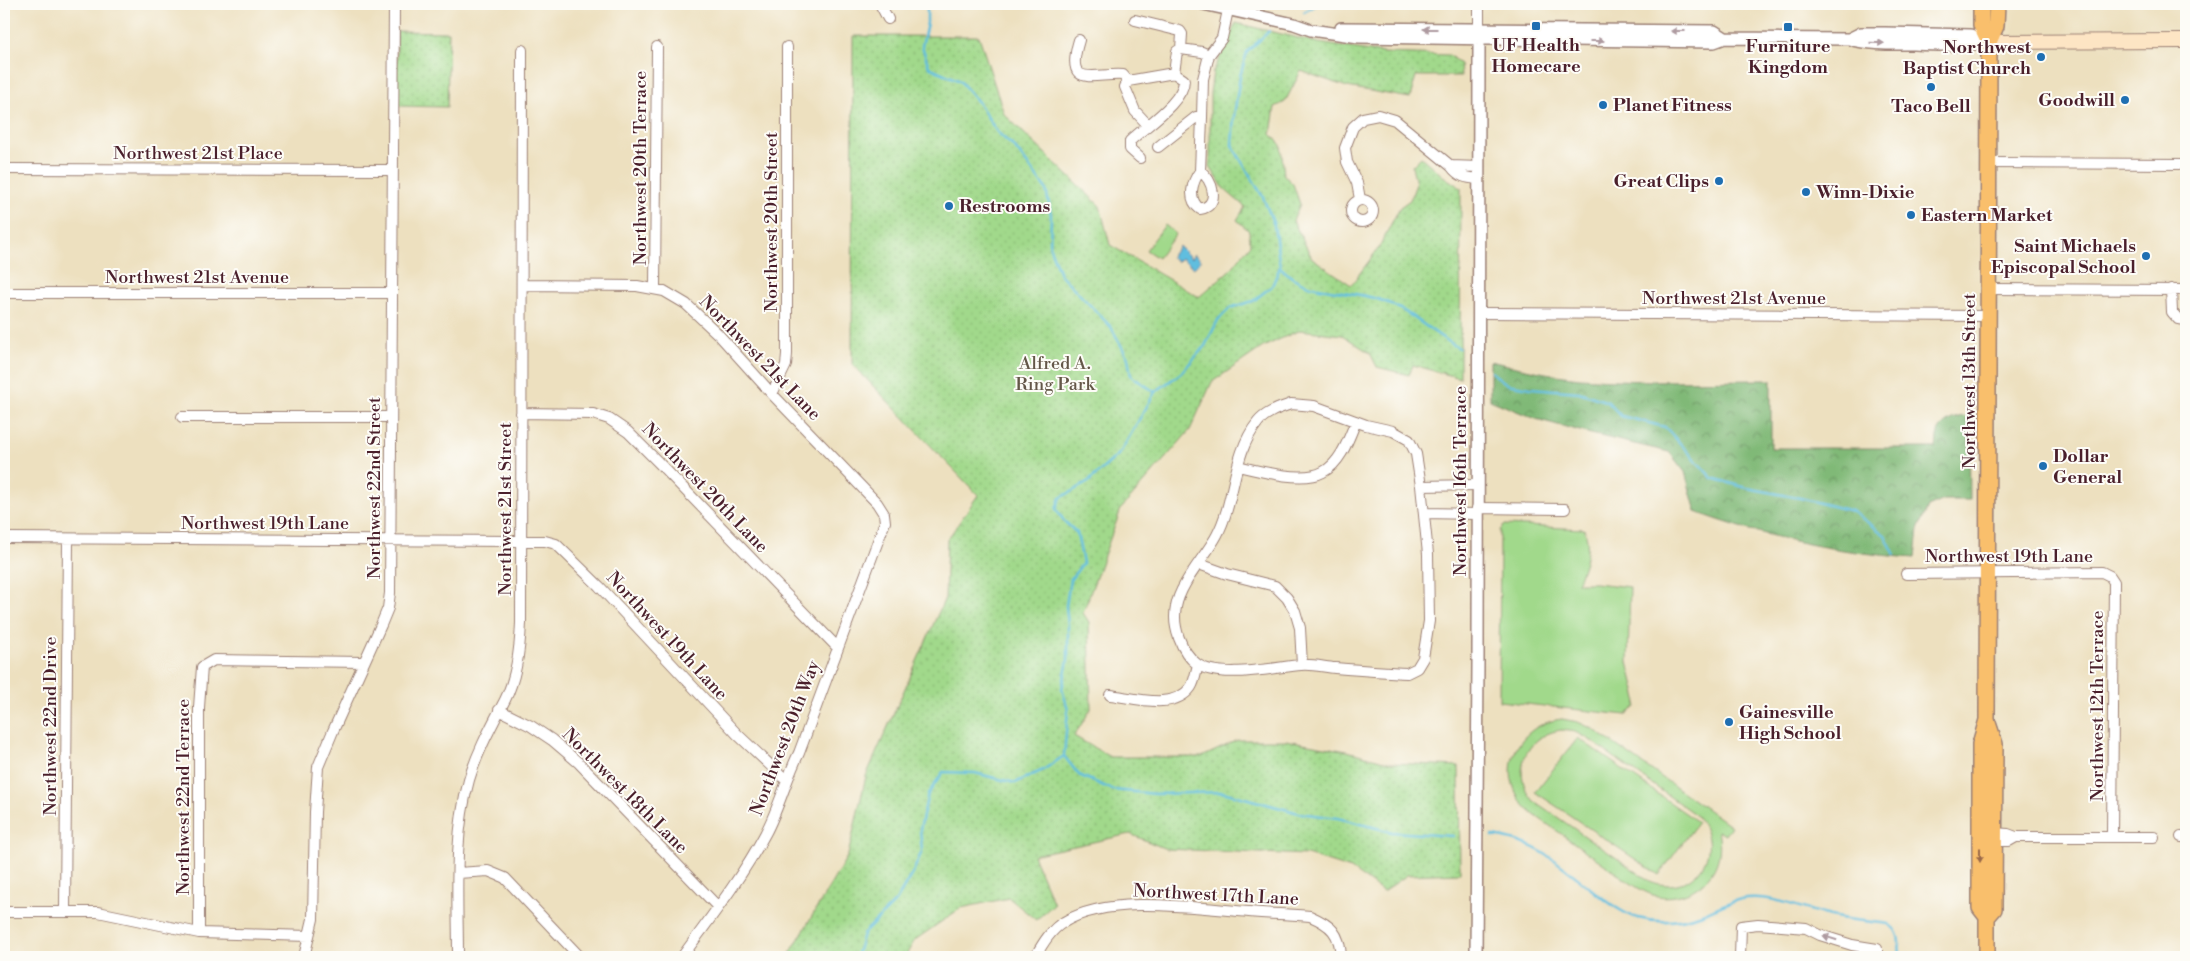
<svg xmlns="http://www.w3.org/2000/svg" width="2190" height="961" viewBox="0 0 2190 961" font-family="'Libre Bodoni',serif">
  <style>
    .grass { fill: #a1d98b; stroke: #767c5b; fill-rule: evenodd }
    .forest { fill: url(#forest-crowns); stroke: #656c51 }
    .park { fill: url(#park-dots); stroke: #767c5b }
    .water { fill: #61bedf; stroke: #566e85 }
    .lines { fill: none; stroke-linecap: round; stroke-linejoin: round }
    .stream { stroke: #61bedf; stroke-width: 2.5 }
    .minor-casing { stroke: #9c8075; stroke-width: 12 }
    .tertiary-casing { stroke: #9c8075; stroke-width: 14 }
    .secondary-casing { stroke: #9c8075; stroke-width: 16 }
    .primary-casing { stroke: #9c8075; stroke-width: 18 }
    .minor { stroke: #fff; stroke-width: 10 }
    .tertiary { stroke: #fff; stroke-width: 11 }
    .secondary { stroke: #fde5c4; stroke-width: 14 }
    .primary { stroke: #f9bf6c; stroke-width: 15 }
    .oneway { fill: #ae9aa0 }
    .oneway2 { fill: #996748 }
    .poi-dot { fill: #1f6fb2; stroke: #fdfcf7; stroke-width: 2 }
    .labels { text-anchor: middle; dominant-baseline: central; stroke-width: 4; stroke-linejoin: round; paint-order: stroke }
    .poi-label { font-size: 18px; font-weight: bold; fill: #4a1f2b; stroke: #fdfcf7; text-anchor: start }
    .street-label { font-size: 18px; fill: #4a1f2b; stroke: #fdfcf7 }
    .park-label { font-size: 18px; fill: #645748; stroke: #fdfcf7 }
  </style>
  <defs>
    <pattern id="forest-crowns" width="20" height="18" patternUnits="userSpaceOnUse" patternTransform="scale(1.25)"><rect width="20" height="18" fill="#80b977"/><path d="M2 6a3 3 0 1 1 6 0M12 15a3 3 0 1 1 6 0" fill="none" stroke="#6b9662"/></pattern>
    <pattern id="park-dots" width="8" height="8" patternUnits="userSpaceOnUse" patternTransform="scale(1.25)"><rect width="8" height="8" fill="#a1d98b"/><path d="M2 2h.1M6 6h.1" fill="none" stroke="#8cba78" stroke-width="1.8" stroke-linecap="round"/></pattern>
  </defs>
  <rect width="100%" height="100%" fill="#fdfcf7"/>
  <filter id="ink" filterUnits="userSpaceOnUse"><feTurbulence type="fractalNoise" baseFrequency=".02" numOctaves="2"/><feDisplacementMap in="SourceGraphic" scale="10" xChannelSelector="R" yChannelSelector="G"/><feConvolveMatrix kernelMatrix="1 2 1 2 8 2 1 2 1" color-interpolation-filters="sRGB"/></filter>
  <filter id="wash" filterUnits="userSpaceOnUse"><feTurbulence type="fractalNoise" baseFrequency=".0096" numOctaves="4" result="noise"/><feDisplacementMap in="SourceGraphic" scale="20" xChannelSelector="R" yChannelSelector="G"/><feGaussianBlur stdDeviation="1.12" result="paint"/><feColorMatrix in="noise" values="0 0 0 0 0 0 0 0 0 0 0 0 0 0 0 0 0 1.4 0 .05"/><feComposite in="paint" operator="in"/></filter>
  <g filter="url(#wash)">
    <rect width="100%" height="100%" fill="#ede0bf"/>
    <path class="grass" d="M1165 225 1176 234 1158 258 1146 250Z
      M1505 525 1584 529C1592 547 1584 566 1577 583H1595L1630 587 1628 662 1637 699 1636 707 1626 715 1499 701 1500 530Z
      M1562 719 1578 722 1593 729 1731 826 1725 835 1718 831C1722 849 1719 867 1706 880 1693 894 1672 900 1653 895 1638 890 1624 878 1611 869 1585 851 1559 832 1533 814 1493 781 1511 725 1562 719ZM1562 730 1575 732 1587 738 1697 816C1727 851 1693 899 1650 881L1534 801C1509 773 1526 734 1562 730Z
      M1578 738 1698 822 1659 875 1535 792Z"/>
    <path class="forest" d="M1490 361C1520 368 1550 375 1580 378 1643 383 1707 380 1771 380V448H1936C1937 444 1936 437 1938 432 1942 422 1958 414 1969 417L1970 500H1944L1928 507 1918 530 1915 558C1840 553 1765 538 1696 512L1685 472 1669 452 1591 434 1536 419 1490 400Z"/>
    <path class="park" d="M1236 23 1319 43 1383 53 1449 55 1460 64 1461 76H1416L1410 98 1347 87 1301 71 1285 102 1275 107 1271 134 1281 145 1284 175 1293 184 1300 204 1293 221 1312 258 1351 285 1378 249 1400 207 1410 200 1416 184 1412 166 1421 157 1443 176 1461 188 1460 378 1413 365 1409 375 1377 367 1370 353 1342 335 1300 330 1263 347 1212 382 1190 430 1121 509 1083 613 1089 622 1091 709 1074 736 1110 757H1202L1238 740H1286L1347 751 1391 763 1459 766 1460 873 1407 875 1383 892 1351 869 1307 855 1166 849 1130 834 1033 855 1054 904 1036 920 1009 898 961 908 915 940 905 957H788L848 855 866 776 945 598 947 540 978 495 852 364 853 36H979L1004 114 1100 206 1110 245 1199 297 1232 268 1250 245 1249 231 1237 220 1245 207 1224 189 1210 167V93L1213 72Z
      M397 31 449 32 447 107 396 106Z"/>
    <path class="water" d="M1179 246 1191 258 1194 254 1201 260 1194 268 1181 258 1177 262 1171 257Z"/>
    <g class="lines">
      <path class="stream" d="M927 4V23L922 46 929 67 960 81 978 102 997 132 1015 148 1046 189 1051 215 1050 248 1060 274 1111 327 1128 358 1131 376 1155 392
        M1304 12 1318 4
        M1269 31 1247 52 1240 76 1234 116 1232 145 1263 197 1274 225 1280 267
        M1280 267C1285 271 1289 276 1295 279 1319 293 1351 290 1377 299 1408 308 1431 333 1459 348
        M1491 372 1507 384 1531 388 1579 392 1608 402 1621 416 1665 427 1712 478 1747 488 1800 498 1852 511 1885 535 1895 555
        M1064 756 1079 775 1113 790 1156 794 1223 792 1299 813 1338 818 1392 832 1453 836
        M1492 836C1538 841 1561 865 1596 893 1608 902 1623 914 1638 918 1660 924 1684 921 1705 913 1719 907 1731 900 1747 898 1776 895 1807 912 1836 917 1853 921 1871 921 1888 924 1901 931 1899 944 1900 957
        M856 957 863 934 896 901 913 872 922 851 920 829 928 794 943 772 975 773 1015 783 1043 770 1064 756 1068 709 1062 689 1068 660V625L1066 606 1070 580 1083 563 1077 533 1064 521 1056 509 1060 498 1087 483 1120 453 1155 392 1181 373 1205 346 1218 320 1230 308 1253 301 1272 286 1280 267"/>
    </g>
  </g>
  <g filter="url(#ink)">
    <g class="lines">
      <defs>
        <path id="minor" d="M880 4 888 19
          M1135 20 1180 31 1182 34 1181 49 1202 52 1209 55 1222 38 1228 10
          M1479 36V4
          M1079 40C1064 90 1093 73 1123 75L1128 81
          M1174 73 1177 51 1181 49
          M1158 147 1196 117H1202L1203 79 1209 55
          M1140 158 1130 149V141C1145 126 1184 102 1184 80L1174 73 1128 81 1125 87 1135 111 1148 125
          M1989 163 2186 164
          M1451 166 1479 167
          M4 169 392 170
          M1200 171C1192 182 1187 199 1200 209 1221 206 1213 179 1200 171L1202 117
          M1360 199 1357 183 1347 162 1345 148 1353 127 1363 118 1378 115 1395 120 1451 166C1459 177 1466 178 1479 179
          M1351 211a11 11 0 1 1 22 0a11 11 0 1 1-22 0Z
          M522 285 637 286 664 291 686 304 718 334 772 394 877 503 884 514 885 522 799 753C786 779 779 808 765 834 742 877 711 917 682 957
          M655 288 657 47
          M1988 289 2186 290
          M2171 289 2172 312 2178 319 2186 320
          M4 293H391
          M1479 313 1988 316
          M772 394 786 365 787 354V47
          M1291 404 1314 406 1366 425 1393 431 1409 440 1416 454 1421 486 1428 554 1429 621 1423 658 1417 668 1407 673C1383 672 1359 670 1335 668 1324 667 1312 664 1301 665 1276 667 1219 680 1197 664 1181 652 1172 626 1176 607 1180 583 1206 556 1217 535 1236 499 1232 454 1258 422 1266 412 1280 408 1291 404Z
          M521 413 593 414 609 419 628 432 659 463 837 647
          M182 417H391
          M1238 466C1259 471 1303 483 1323 472 1341 463 1349 438 1356 421
          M1421 486 1477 485
          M1477 508 1565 509
          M1425 513 1477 514
          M4 538 521 541H545L556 544 599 586 737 734 786 780
          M1199 564 1227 574 1275 586 1287 598 1295 611 1300 628 1302 665
          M1906 574 2102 572 2110 576 2114 582 2112 837
          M1110 695C1135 698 1174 711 1191 687 1195 681 1196 671 1198 665
          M499 710 531 726 552 740 579 763 718 907
          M1994 833 2008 834 2016 837H2154
          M2181 837H2186
          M1994 841H2009L2016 837
          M458 873 488 871 505 878 580 957
          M4 912H98L199 933 309 936
          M65 912 68 539
          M199 933V707L202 667 214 660 364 662
          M304 957 313 919 315 812 318 767 333 731 381 625 388 608 390 593 394 4
          M458 957C458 898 453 837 469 780 477 752 492 725 505 700 517 676 520 649 521 623L522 50
          M1035 957C1042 945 1051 929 1064 922 1111 894 1196 908 1249 912 1269 914 1290 914 1310 916 1331 925 1340 933 1341 957
          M1740 957 1741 926 1758 924 1806 928 1820 935 1852 945 1877 949V957"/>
        <path id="tertiary" d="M1203 4 1294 24 1311 30 1359 37 1714 42 1725 38 1849 39 1861 33H1885L1971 35 1989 42
          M1341 28 1714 31 1725 38
          M1849 39C1870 45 1892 44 1914 44 1939 45 1963 47 1987 42
          M1476 957 1478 662 1479 40"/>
        <path id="secondary" d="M1989 42 2186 41"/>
        <path id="primary" d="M1981 4V25L1989 42
          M1987 917 1980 908V744L1987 720
          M1987 957V917L1994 909 1995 744 1987 720 1989 42 1996 26 1997 4"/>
      </defs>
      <use href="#minor" class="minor-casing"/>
      <use href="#tertiary" class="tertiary-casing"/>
      <use href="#secondary" class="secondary-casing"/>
      <use href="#primary" class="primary-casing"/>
      <use href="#minor" class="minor"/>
      <use href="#tertiary" class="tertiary"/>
      <use href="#secondary" class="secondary"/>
      <use href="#primary" class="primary"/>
    </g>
    <defs><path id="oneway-solid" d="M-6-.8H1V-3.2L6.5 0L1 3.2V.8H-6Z" transform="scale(1.25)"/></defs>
    <g class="oneway">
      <use href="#oneway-solid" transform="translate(1430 29) rotate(180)"/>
      <use href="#oneway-solid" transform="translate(1678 31) rotate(-180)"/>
      <use href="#oneway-solid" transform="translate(1597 41)"/>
      <use href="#oneway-solid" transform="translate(1877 43) rotate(1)"/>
      <use href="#oneway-solid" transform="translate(1830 938) rotate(-163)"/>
    </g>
    <use class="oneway2" href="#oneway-solid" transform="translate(1980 855) rotate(90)"/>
  </g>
  <g class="poi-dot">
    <rect x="1531" y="21" width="10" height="10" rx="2.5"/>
    <rect x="1783" y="22" width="10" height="10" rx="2.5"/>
    <circle cx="2041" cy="57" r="5"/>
    <circle cx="1931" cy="87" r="5"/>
    <circle cx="2125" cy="100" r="5"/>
    <circle cx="1603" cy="105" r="5"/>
    <circle cx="1719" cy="181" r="5"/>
    <circle cx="1806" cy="192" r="5"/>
    <circle cx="949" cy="206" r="5"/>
    <circle cx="1911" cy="215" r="5"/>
    <circle cx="2146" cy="256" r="5"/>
    <circle cx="2043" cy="466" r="5"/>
    <circle cx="1729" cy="722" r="5"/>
  </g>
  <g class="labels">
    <g class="poi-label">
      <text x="1536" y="45" text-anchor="middle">UF Health<tspan x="1536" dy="21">Homecare</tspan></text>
      <text x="1788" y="46" text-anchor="middle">Furniture<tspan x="1788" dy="21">Kingdom</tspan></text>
      <text x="2031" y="47" text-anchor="end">Northwest<tspan x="2031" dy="21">Baptist Church</tspan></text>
      <text x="2115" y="100" text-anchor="end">Goodwill</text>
      <text x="1613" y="105">Planet Fitness</text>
      <text x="1931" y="106" text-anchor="middle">Taco Bell</text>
      <text x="1709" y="181" text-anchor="end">Great Clips</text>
      <text x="1816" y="192">Winn-Dixie</text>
      <text x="959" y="206">Restrooms</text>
      <text x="1921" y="215">Eastern Market</text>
      <text x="2136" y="246" text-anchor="end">Saint Michaels<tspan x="2136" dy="21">Episcopal School</tspan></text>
      <text x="2053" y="456">Dollar<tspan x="2053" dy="21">General</tspan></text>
      <text x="1739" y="712">Gainesville<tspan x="1739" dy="21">High School</tspan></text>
    </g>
    <g class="street-label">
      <text x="198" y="153">Northwest 21st Place</text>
      <text transform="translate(640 168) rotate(-90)">Northwest 20th Terrace</text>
      <text transform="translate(771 222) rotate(-90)">Northwest 20th Street</text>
      <text x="197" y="277">Northwest 21st Avenue</text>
      <text x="1734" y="298">Northwest 21st Avenue</text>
      <text transform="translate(760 358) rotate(46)">Northwest 21st Lane</text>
      <text transform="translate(1969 381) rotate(-90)">Northwest 13th Street</text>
      <text transform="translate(1460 481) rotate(-90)">Northwest 16th Terrace</text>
      <text transform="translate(374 488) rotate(-90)">Northwest 22nd Street</text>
      <text transform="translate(705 488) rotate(46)">Northwest 20th Lane</text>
      <text transform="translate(505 509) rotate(-90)">Northwest 21st Street</text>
      <text x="265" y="523">Northwest 19th Lane</text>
      <text x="2009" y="556">Northwest 19th Lane</text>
      <text transform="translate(667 636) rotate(47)">Northwest 19th Lane</text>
      <text transform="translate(2097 706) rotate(-90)">Northwest 12th Terrace</text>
      <text transform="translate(50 726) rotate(-90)">Northwest 22nd Drive</text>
      <text transform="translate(785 738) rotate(-69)">Northwest 20th Way</text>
      <text transform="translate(625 791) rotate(45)">Northwest 18th Lane</text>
      <text transform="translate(183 797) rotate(-90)">Northwest 22nd Terrace</text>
      <text transform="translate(1216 895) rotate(3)">Northwest 17th Lane</text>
    </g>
    <g class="park-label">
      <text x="1055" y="363">Alfred A.<tspan x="1055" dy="21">Ring Park</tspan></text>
    </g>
  </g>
  <rect width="2190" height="961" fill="none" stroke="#fdfcf7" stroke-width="20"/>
</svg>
